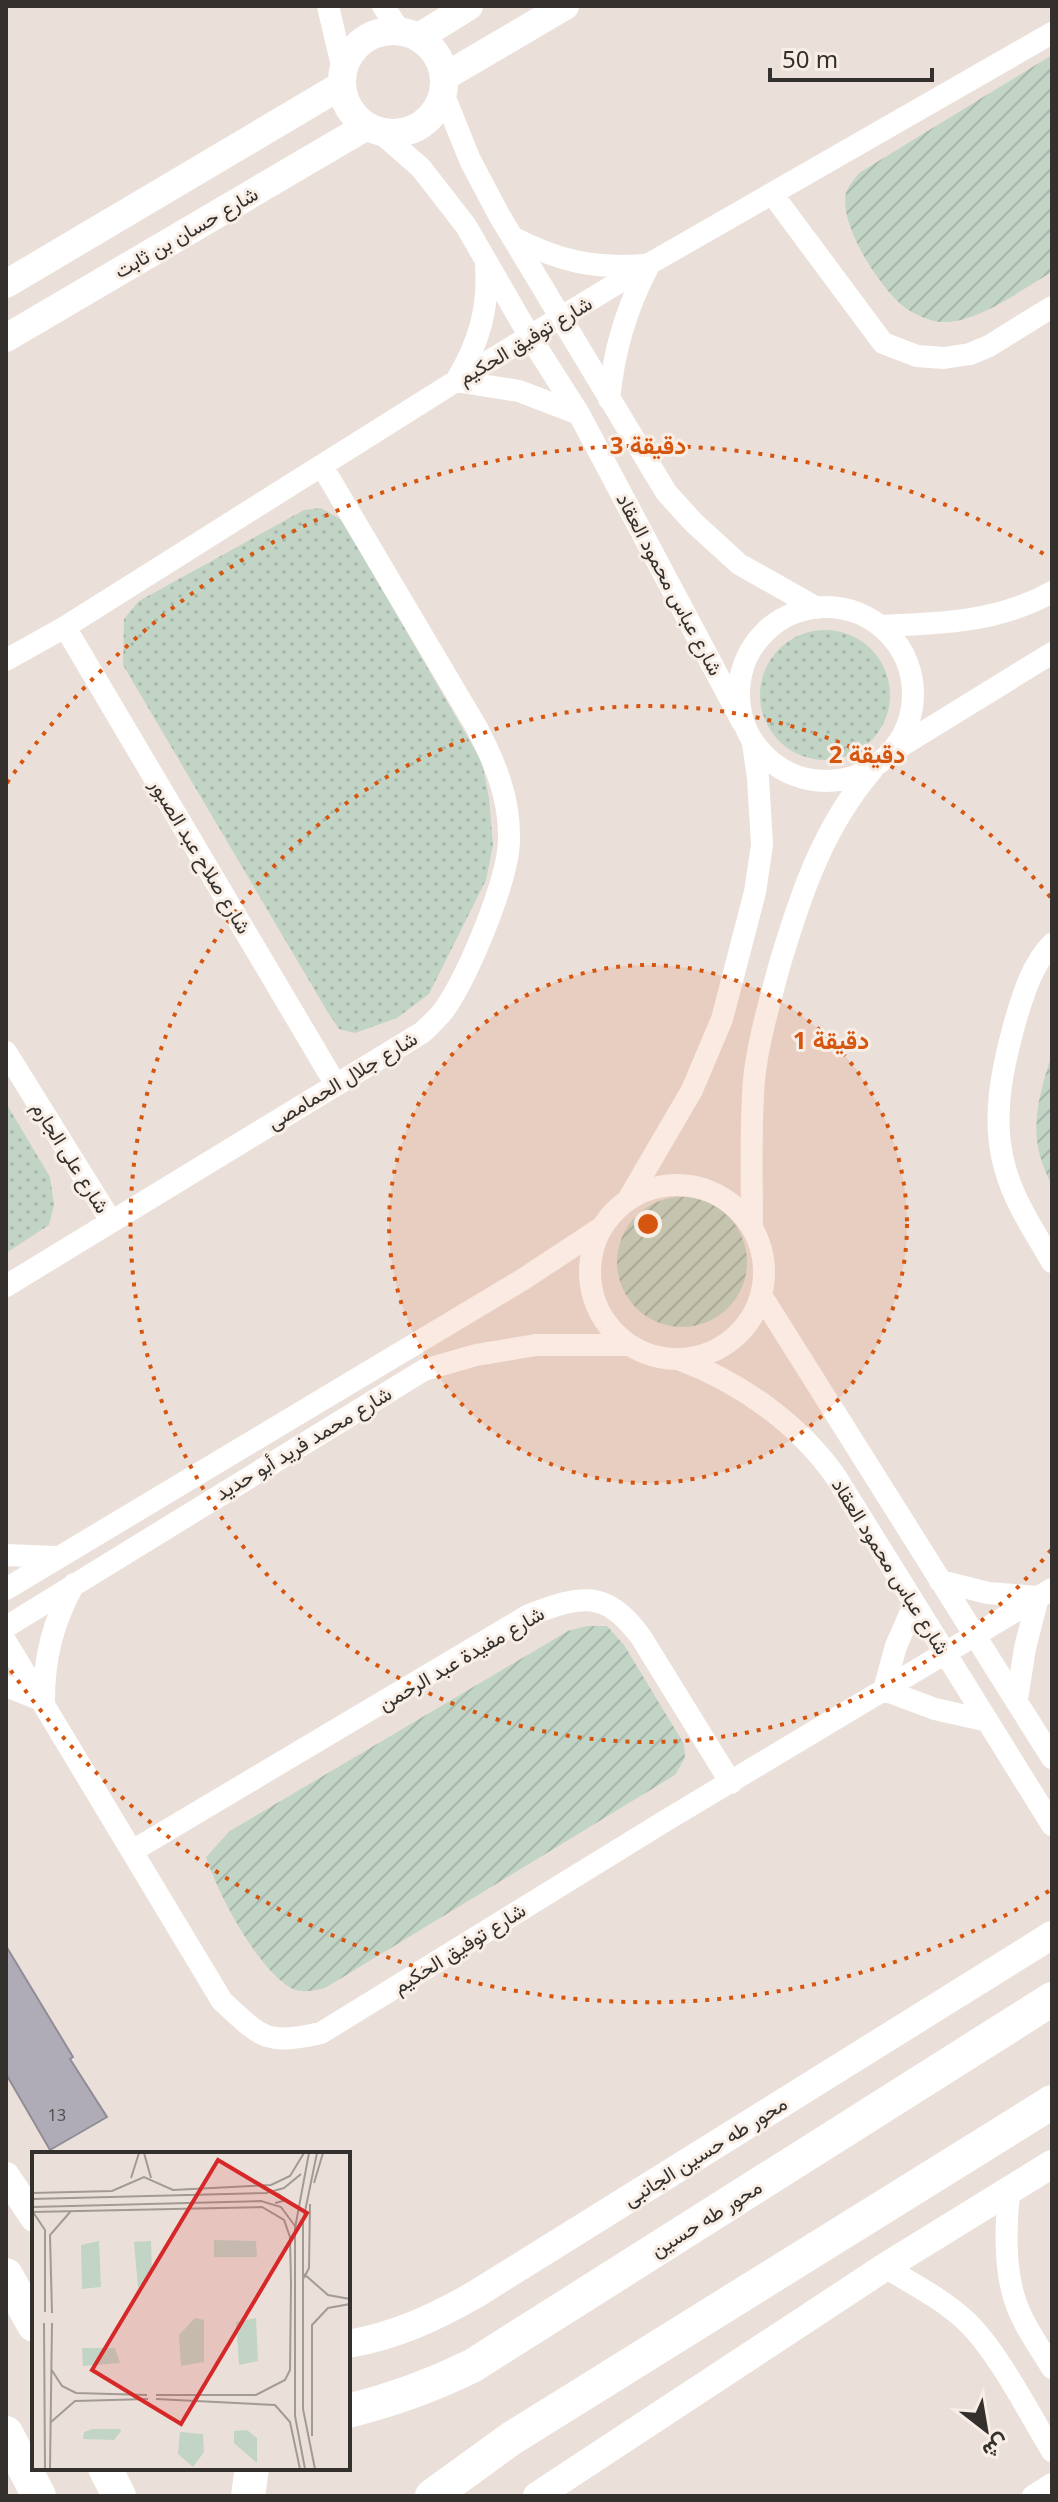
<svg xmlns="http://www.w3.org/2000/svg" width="1058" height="2502" viewBox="0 0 1058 2502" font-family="'Noto Sans',Vazirmatn,sans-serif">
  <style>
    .grass { fill: url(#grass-dots) }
    .garden { fill: url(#garden-furrows) }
    .building { fill: #b0acb7; stroke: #908d97; stroke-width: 2 }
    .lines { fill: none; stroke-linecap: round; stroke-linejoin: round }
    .minor { stroke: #fff; stroke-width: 22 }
    .tertiary { stroke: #fff; stroke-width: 28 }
    .primary { stroke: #fff; stroke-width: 34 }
    .ring { fill: none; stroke: #d6550f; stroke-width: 4; stroke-dasharray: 4 8 }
    .labels { text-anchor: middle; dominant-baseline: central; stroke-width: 6; stroke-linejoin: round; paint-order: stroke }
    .number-label { font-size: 16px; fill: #534f50 }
    .street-label { font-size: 20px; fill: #34302d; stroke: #f8eee6 }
    .inset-road { fill: none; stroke: #a29a94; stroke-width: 2 }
    .view { fill: #d62828; fill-opacity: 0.15; stroke: #d62828; stroke-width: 4 }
    .inset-edge { fill: none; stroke: #34302d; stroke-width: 4 }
    .centre { fill: #d6550f; stroke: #f8eee6; stroke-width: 4 }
    .ring-label { font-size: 24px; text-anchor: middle; font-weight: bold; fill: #d6550f; stroke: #f8eee6; stroke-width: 6; stroke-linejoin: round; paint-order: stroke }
  </style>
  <defs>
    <pattern id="grass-dots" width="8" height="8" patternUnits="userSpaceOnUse" patternTransform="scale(2)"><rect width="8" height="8" fill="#c2d4c5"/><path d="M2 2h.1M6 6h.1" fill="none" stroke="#a7b6aa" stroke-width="1.8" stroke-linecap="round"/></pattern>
    <pattern id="garden-furrows" width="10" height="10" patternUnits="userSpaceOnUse" patternTransform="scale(2)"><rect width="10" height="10" fill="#c2d4c5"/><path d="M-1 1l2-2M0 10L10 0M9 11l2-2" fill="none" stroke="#a7b6aa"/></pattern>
  </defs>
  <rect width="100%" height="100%" fill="#ebe0d9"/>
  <path class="grass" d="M321 508 342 520 482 762 489 798 493 845 486 880 429 994 397 1018 355 1033 339 1029 327 1011 123 665 124 619 139 601 304 510Z
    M760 695a65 65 0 1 1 130 0a65 65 0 1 1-130 0Z
    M6 1103 50 1177 54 1205 49 1225 6 1253Z"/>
  <path class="garden" d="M1052 55V272C1022 289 977 324 941 322 930 321 916 315 907 309 882 292 838 224 846 193 848 186 855 179 859 173Z
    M1052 1054V1185C1026 1138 1037 1101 1052 1054Z
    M617 1262a65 65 0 1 1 130 0a65 65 0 1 1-130 0Z
    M587 1626H607L624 1645 684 1744 685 1758 675 1775 325 1988C313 1991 300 1994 289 1987 255 1964 219 1896 206 1857L230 1831 568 1631Z"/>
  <path class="building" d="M6 1946 73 2057 70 2059 107 2117 50 2150 6 2074Z"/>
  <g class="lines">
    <path class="minor" d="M328 6 343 70
      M383 6 400 31
      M443 93 470 160 499 215 666 492 693 522 739 564 817 608
      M380 132 421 168 466 226 530 337 579 414 743 723
      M773 195 883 343 917 356 944 358 970 354 989 346 1052 307
      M514 238C559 261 593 269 644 265
      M486 265C489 309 479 343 456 381L519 391 579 414
      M609 399C614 350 626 309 649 265
      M739 694a87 87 0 1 1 174 0a87 87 0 1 1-174 0Z
      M880 626C939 624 999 622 1052 592
      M65 627 336 1085
      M6 660 65 627 456 381 649 264 1052 33
      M893 751 1052 653
      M1052 944C1032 964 1023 995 1015 1022 1002 1069 991 1120 1005 1168 1014 1202 1035 1232 1052 1262
      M6 1052 111 1221
      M590 1272a87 87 0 1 1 174 0a87 87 0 1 1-174 0Z
      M629 1198 692 1090 722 1019 755 892 762 845 758 778 753 743
      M752 1227C752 1178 750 1129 754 1080 758 1041 769 1005 779 967 800 896 823 827 872 770
      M6 1286 423 1032C430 1025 438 1018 444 1010 468 976 509 879 509 839 510 798 495 763 477 728L322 466
      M761 1295 1052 1758
      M678 1359C740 1382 798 1423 836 1477L1052 1825
      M6 1555 55 1557
      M940 1581 988 1593 1038 1597 1025 1648 1017 1699
      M6 1589 522 1280 601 1228
      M914 1605 896 1646 884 1690 935 1709 988 1721
      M6 1627 424 1370 476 1355 536 1345H629
      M6 1642 222 2001C263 2039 266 2045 321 2033L665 1821 1052 1589
      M6 1686 44 1701C44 1657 53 1622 74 1584
      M134 1850 529 1615C582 1595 605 1589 641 1637L731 1783
      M1009 2192C1006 2226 1004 2263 1014 2297 1021 2322 1039 2346 1052 2368
      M885 2267C913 2284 944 2300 967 2322 998 2352 1029 2413 1052 2451
      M1033 2496 1052 2484"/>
    <path class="tertiary" d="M342 82a51 51 0 1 1 102 0a51 51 0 1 1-102 0Z
      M419 37 469 6
      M444 77 565 6
      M6 284 342 85
      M6 338 367 126
      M6 2176 34 2218
      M348 2344C395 2336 434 2318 476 2294L1052 1935
      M537 2496 885 2267 1052 2164"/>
    <path class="primary" d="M6 2275 34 2325
      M348 2411C392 2400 431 2386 472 2366L1052 1999
      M6 2433 39 2496
      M105 2468 119 2496
      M248 2496 252 2468
      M432 2496 512 2438 1052 2102"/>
  </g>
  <circle cx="648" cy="1224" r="259" fill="#d6550f" fill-opacity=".12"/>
  <g class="ring">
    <circle cx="648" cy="1224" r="259"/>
    <path d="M1051 1550A518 518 0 1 1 1051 898"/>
    <path d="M1049 1891A778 778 0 0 1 7 1665M7 783A778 778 0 0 1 1049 557"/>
  </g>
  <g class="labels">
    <g class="number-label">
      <text x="57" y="2115">13</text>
    </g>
    <g class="street-label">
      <text transform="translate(186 232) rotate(-30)">شارع حسان بن ثابت</text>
      <text transform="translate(525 340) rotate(-31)">شارع توفيق الحكيم</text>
      <text transform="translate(670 584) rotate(62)">شارع عباس محمود العقاد</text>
      <text transform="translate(201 856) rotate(59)">شارع صلاح عبد الصبور</text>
      <text transform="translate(342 1080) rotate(-31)">شارع جلال الحمامصى</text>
      <text transform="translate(71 1157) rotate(58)">شارع على الجارم</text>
      <text transform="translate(303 1443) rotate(-31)">شارع محمد فريد أبو حديد</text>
      <text transform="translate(891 1566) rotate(58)">شارع عباس محمود العقاد</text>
      <text transform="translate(461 1658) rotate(-30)">شارع مفيدة عبد الرحمن</text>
      <text transform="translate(459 1948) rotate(-32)">شارع توفيق الحكيم</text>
      <text transform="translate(705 2151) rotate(-32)">محور طه حسين الجانبى</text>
      <text transform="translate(706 2218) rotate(-32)">محور طه حسين</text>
    </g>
  </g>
  <g transform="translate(32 2152)">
    <rect width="318" height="318" fill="#ebe0d9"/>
    <path d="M163 166 172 168V210L149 214 147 183ZM224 166 226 209 207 213 204 170ZM215 278 225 286V311L202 291V279ZM148 280 171 282 172 300 161 315 146 302Z" fill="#c2d4c5"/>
    <path d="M182 88 224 89 225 105H182ZM67 89 69 135 50 137 49 93ZM119 89 120 121 106 136 102 90ZM50 196H83L88 211 51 214ZM61 277H88L89 279 82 288 51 287 52 280Z" fill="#c2d4c5"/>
    <path class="inset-road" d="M112 1 119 26M99 26 107 1M282 31 291 1M0 41 80 39 112 25 141 38 239 33 258 24 272 1M0 47 234 41 252 36 269 22M243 51 255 48 245 41M0 55 229 49 249 55 263 74M0 60 230 55 252 68 258 85 259 132 258 218 253 228 224 243H124M1 60 13 78V160M272 122 296 143 318 147M272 126 277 116 278 52M20 161 18 83 39 59M12 171 13 317M19 217 30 234 44 241 115 243M124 247 243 253 258 270 268 317M19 270 43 249 116 247M280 284V173L296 156 318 152M18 317 20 171M273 317 263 264V76L277 1M283 317 271 257V69L285 1"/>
    <path class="view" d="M186 8 275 61 149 272 60 218Z"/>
    <rect width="318" height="318" class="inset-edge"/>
  </g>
  <circle cx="648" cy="1224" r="12" class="centre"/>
  <g class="ring-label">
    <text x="648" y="454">3 دقيقة</text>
    <text x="867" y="763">2 دقيقة</text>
    <text x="831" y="1049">1 دقيقة</text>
  </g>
  <rect width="1058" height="2502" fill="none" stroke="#34302d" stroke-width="16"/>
  <g transform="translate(986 2430) rotate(149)" stroke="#f8eee6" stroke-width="6" paint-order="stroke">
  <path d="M0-6L14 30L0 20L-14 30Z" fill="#34302d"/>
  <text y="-12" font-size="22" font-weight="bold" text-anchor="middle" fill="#34302d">ش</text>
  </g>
  <path d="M770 68v12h162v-12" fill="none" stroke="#34302d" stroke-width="4"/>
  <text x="782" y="68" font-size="24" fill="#34302d" stroke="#f8eee6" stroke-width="6" paint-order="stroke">50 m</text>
</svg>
